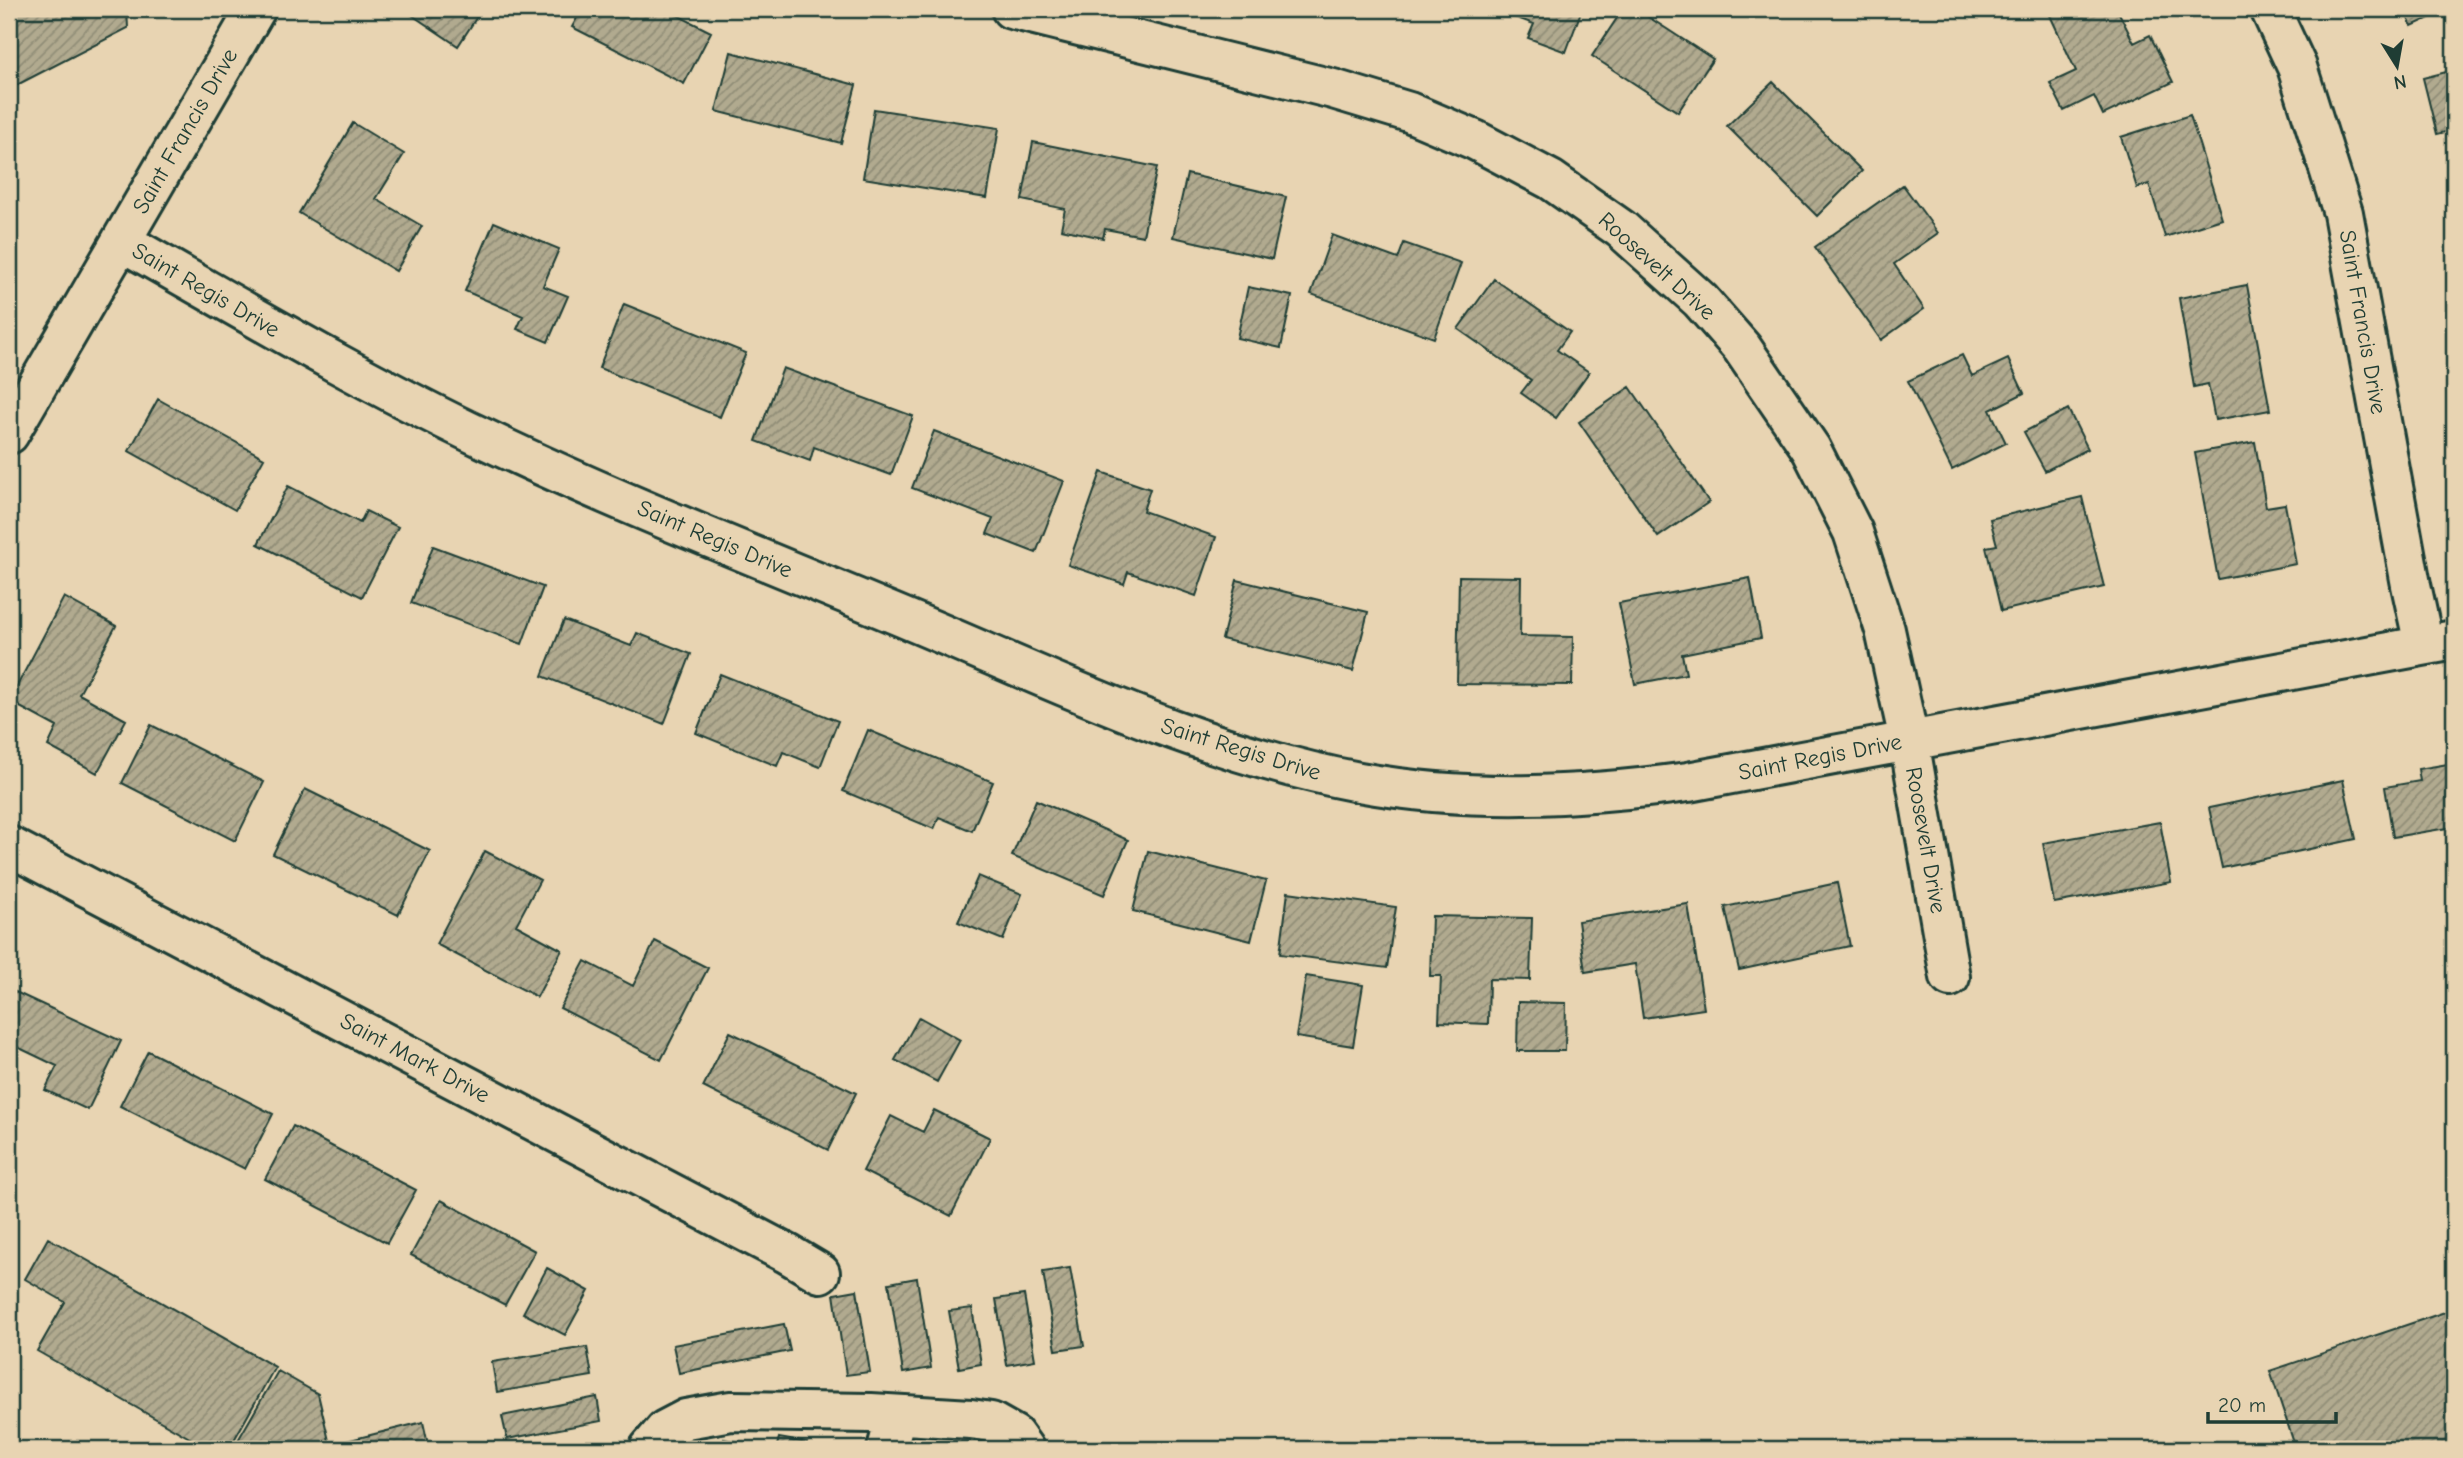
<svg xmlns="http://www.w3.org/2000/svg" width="2463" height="1458" viewBox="0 0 2463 1458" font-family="'Comic Neue',sans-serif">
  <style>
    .building { fill: url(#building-hatch); stroke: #1f3d34; stroke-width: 2 }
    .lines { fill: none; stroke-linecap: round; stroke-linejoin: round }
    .street-casing { stroke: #1f3d34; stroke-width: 44 }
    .street { stroke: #e8d4b2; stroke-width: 38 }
    .labels { text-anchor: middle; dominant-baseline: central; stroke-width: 5; stroke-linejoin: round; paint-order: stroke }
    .street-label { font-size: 23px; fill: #1f3d34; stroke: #e8d4b2 }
  </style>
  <defs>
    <pattern id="building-hatch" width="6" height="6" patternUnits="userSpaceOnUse" patternTransform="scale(1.75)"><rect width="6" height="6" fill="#b1aa8f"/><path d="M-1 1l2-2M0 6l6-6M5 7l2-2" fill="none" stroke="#8f8c76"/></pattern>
  </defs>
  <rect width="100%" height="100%" fill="#e8d4b2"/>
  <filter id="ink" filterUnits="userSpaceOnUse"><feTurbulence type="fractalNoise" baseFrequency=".0143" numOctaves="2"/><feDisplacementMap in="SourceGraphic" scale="14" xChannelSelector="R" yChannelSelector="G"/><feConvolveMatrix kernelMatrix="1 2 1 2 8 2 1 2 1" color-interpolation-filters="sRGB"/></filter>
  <g filter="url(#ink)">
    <path class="building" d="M9 9H127L128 28 9 89Z
      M403 9H482L458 46Z
      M582 9H665L711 32 684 84 572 27Z
      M1492 9H1582L1566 52 1528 38 1534 24Z
      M1623 9H1636L1713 59 1678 112 1592 56Z
      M2047 9H2117L2134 43 2150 35 2173 82 2103 115 2094 96 2064 111 2050 83 2076 71Z
      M2403 9H2449L2412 26Z
      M731 52 856 85 841 143 716 111Z
      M2454 70V130L2437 134 2423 78Z
      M1773 82 1862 171 1817 216 1727 126Z
      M874 109 999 128 987 198 863 178Z
      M2190 115 2222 219 2165 237 2149 184 2137 188 2121 137Z
      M353 123 404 154 376 199 422 226 396 271 299 213Z
      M1033 142 1157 167 1143 236 1105 229 1103 238 1061 229 1065 209 1022 200Z
      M1187 174 1286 197 1272 259 1173 237Z
      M1903 185 1938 233 1894 264 1924 309 1881 340 1815 247Z
      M494 222 559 249 543 286 568 296 548 342 517 329 523 316 465 291Z
      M1332 235 1398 259 1404 243 1461 263 1434 338 1311 294Z
      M1494 279 1570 332 1557 350 1589 372 1556 418 1521 393 1531 380 1458 329Z
      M2247 285 2270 410 2215 420 2208 384 2194 387 2179 298Z
      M1248 287 1292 296 1281 348 1237 338Z
      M624 304 746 353 720 417 599 368Z
      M1962 355 1972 376 2008 359 2024 393 1990 410 2006 443 1952 470 1908 381Z
      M783 368 913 416 891 475 814 447 810 461 756 441Z
      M1630 387 1709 502 1658 537 1579 422Z
      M158 399 264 458 235 510 129 451Z
      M2068 409 2088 449 2045 471 2024 432Z
      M934 431 1064 481 1036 553 987 534 993 519 912 488Z
      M2255 442 2266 507 2285 504 2296 564 2218 579 2195 453Z
      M1101 472 1150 489 1143 511 1216 537 1196 596 1128 572 1124 584 1068 565Z
      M288 486 360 523 366 511 398 527 362 597 258 544Z
      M2082 497 2104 587 2001 611 1986 547 1997 545 1990 519Z
      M433 546 543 587 522 644 411 603Z
      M1459 576 1521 577 1520 636 1573 637 1572 685 1457 684Z
      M1750 578 1761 638 1682 654 1686 674 1635 684 1619 603Z
      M1237 580 1368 612 1353 671 1222 639Z
      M64 597 116 626 79 694 126 720 97 773 48 746 57 727 9 701Z
      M564 620 631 646 637 633 691 654 664 724 542 676Z
      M720 674 838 721 820 767 783 752 777 766 696 733Z
      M151 725 264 782 235 841 122 783Z
      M868 730 993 782 972 831 939 817 934 829 843 791Z
      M2454 763V827L2393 837 2385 787 2420 781 2418 769Z
      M2343 780 2356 839 2222 868 2209 808Z
      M305 789 430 851 398 915 273 854Z
      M1036 800 1128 840 1104 895 1012 856Z
      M2160 822 2171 882 2054 903 2043 843Z
      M485 851 540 880 516 925 562 950 537 997 436 944Z
      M1148 851 1266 881 1251 941 1133 911Z
      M978 876 1022 894 1003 940 958 922Z
      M1837 883 1850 946 1739 970 1725 907Z
      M1288 892 1396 907 1387 968 1280 954Z
      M1688 904 1704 1009 1643 1018 1635 964 1585 972 1578 921Z
      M1432 916 1532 918 1530 980 1489 979 1488 1024 1439 1022 1441 976H1430Z
      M655 941 708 968 661 1060 560 1008 585 961 633 986Z
      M1306 976 1363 985 1353 1046 1296 1037Z
      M9 989 121 1041 88 1110 45 1090 57 1066 9 1043Z
      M1518 1002 1566 1003 1565 1051H1517Z
      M919 1017 960 1040 937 1082 895 1060Z
      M730 1032 856 1093 828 1150 703 1087Z
      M148 1051 273 1114 245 1169 120 1106Z
      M934 1110 990 1138 951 1216 863 1171 891 1116 923 1132Z
      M293 1126 416 1190 387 1243 265 1179Z
      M441 1200 535 1251 505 1305 411 1255Z
      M48 1238 275 1367 229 1449H209L37 1351 65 1302 25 1279Z
      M547 1268 589 1291 565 1335 523 1313Z
      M1070 1268 1084 1346 1056 1350 1043 1272Z
      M917 1278 931 1368 903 1373 889 1283Z
      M857 1290 870 1372 846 1375 834 1294Z
      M1024 1295 1035 1360 1007 1365 996 1299Z
      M972 1308 981 1364 959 1368 949 1311Z
      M2454 1309V1444L2439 1449H2296L2270 1371Z
      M784 1324 790 1351 679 1373 673 1345Z
      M587 1347 592 1376 497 1392 492 1362Z
      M278 1371 318 1394 330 1445 423 1422 429 1449H233Z
      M597 1397 601 1421 507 1439 502 1416Z
      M779 1438 807 1443 805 1449H776Z
      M724 1439 744 1443 743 1449H722Z"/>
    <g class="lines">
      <defs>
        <path id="street" d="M1011 9 1333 89 1409 112 1475 140 1551 180 1621 229 1700 300 1742 348 1811 449 1853 532 1885 630 1909 740 1950 977
          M2270 9 2297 67 2343 213 2411 585 2424 645
          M121 241C241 309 360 380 485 439 625 506 771 562 914 622 1059 683 1203 753 1359 782 1469 802 1578 797 1688 782L2454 640
          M9 434 256 9
          M9 846 788 1254 820 1273
          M649 1449 665 1430 686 1419 731 1411 871 1413 971 1419 991 1422 1014 1435 1024 1449
          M887 1449 896 1415"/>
      </defs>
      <use href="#street" class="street-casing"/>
      <use href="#street" class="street"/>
    </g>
  </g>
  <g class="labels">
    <g class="street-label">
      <text transform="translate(185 131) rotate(-60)">Saint Francis Drive</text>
      <text transform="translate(1657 266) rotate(42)">Roosevelt Drive</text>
      <text transform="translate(206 290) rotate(30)">Saint Regis Drive</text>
      <text transform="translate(2363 322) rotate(80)">Saint Francis Drive</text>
      <text transform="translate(715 539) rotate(23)">Saint Regis Drive</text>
      <text transform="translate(1241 749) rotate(17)">Saint Regis Drive</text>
      <text transform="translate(1820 757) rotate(-11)">Saint Regis Drive</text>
      <text transform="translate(1926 840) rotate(80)">Roosevelt Drive</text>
      <text transform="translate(415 1058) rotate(28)">Saint Mark Drive</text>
    </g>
  </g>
  <rect width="2463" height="1458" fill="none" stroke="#e8d4b2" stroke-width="35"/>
  <rect x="18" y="18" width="2428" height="1423" fill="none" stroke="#1f3d34" stroke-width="2.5" filter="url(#ink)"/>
  <g transform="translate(2397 66) rotate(169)" stroke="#e8d4b2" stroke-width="5" paint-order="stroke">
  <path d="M0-5L12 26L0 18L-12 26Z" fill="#1f3d34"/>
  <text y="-10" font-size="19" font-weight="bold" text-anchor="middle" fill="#1f3d34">N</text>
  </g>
  <path d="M2208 1412v10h128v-10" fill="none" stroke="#1f3d34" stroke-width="3.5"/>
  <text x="2218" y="1412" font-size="21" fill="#1f3d34" stroke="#e8d4b2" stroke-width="5" paint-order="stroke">20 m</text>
</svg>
